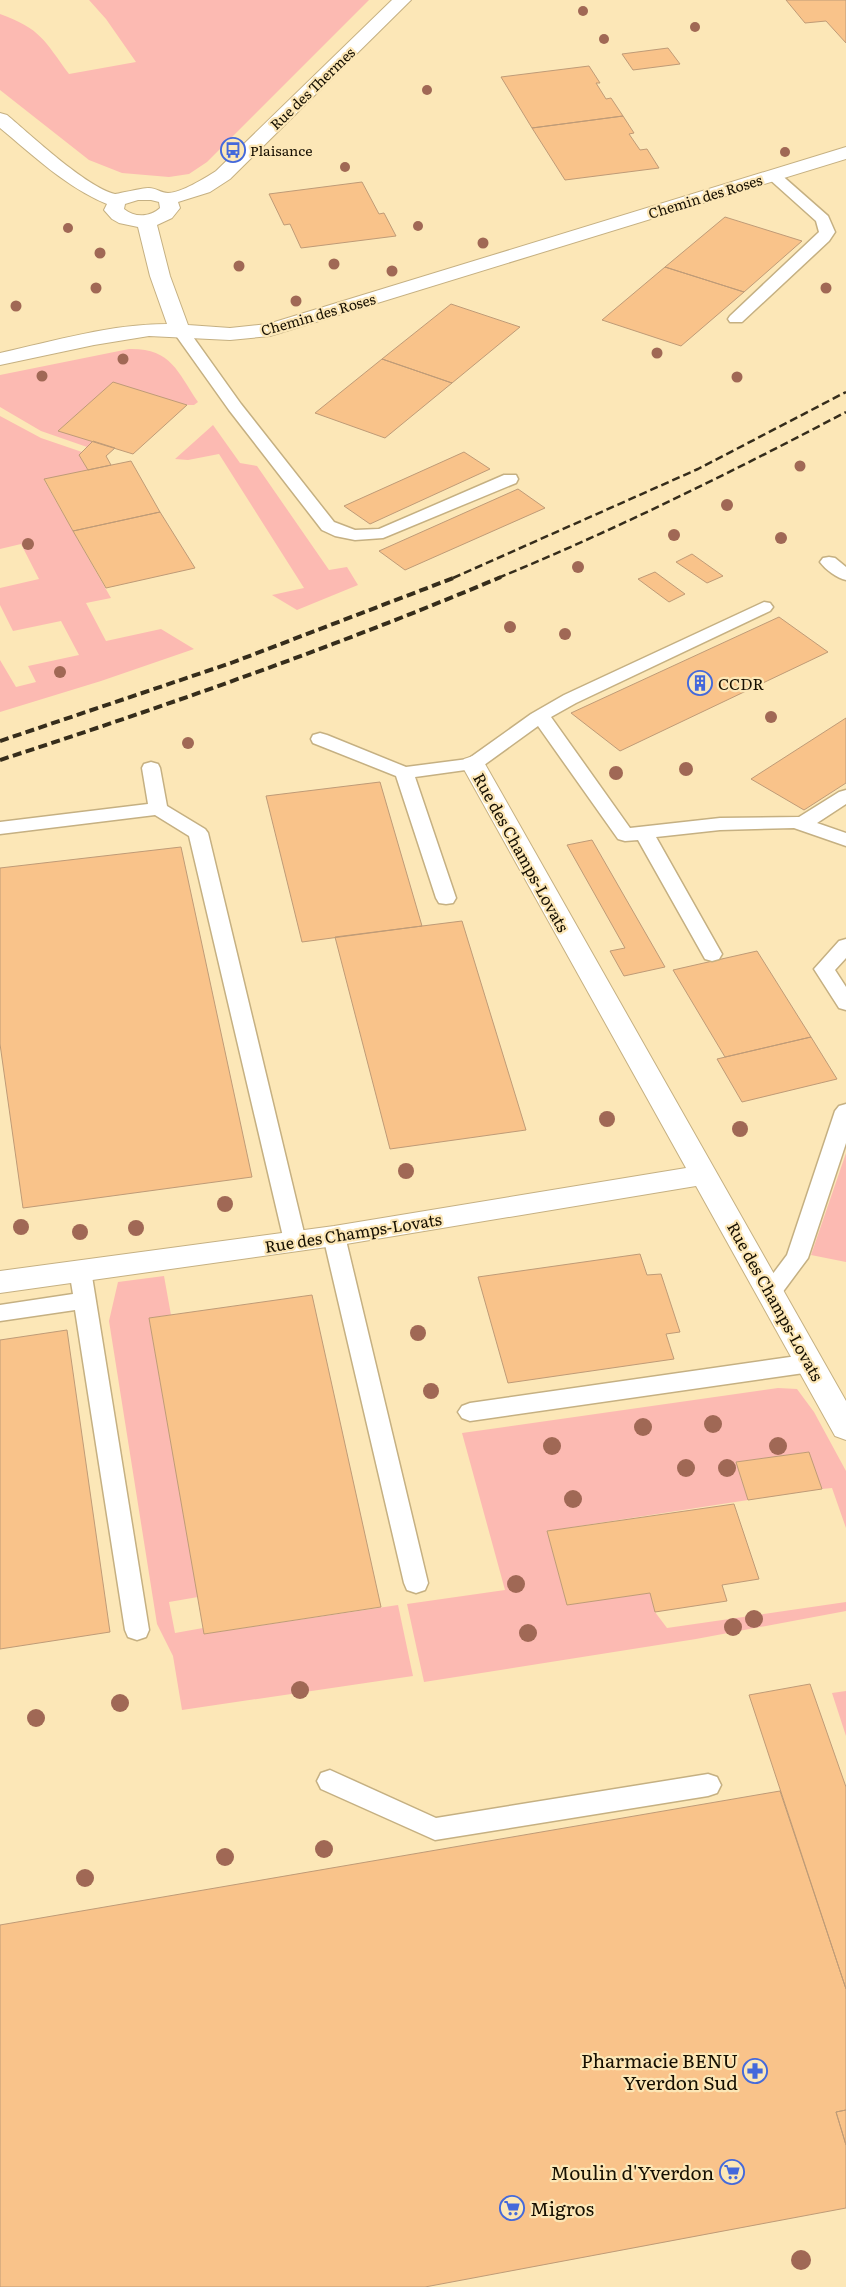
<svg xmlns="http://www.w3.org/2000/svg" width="846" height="2287" viewBox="0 0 846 2287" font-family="Literata,serif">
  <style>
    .green { fill: #fcbab2 }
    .building { fill: #f9c38a; stroke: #bf9b77 }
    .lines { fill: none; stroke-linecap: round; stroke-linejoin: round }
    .lane-casing { stroke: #c5b082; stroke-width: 3 }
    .street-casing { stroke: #c5b082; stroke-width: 2 }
    .lane { fill: #fff; fill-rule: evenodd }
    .street { fill: #fff; fill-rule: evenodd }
    .rail-far1 { stroke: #362d1b; stroke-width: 2.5; stroke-dasharray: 8 4; stroke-linecap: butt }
    .rail { stroke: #362d1b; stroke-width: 4; stroke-dasharray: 9 4.5; stroke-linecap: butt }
    .tree { fill: #a06855 }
    .labels { text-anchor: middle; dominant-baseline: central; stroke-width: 4.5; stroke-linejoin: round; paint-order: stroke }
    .far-street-label { font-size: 14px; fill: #160f01; stroke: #fce7b7 }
    .far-poi-label { font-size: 14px; fill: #160f01; stroke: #fce7b7; text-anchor: start }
    .poi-label { font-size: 16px; fill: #160f01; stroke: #fce7b7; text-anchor: start }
    .street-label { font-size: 16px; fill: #160f01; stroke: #fce7b7 }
    .near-poi-label { font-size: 19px; fill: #160f01; stroke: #fce7b7; text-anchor: end }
  </style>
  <rect width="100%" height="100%" fill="#fce7b7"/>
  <path class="green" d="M89 0H369L207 162 189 174 169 177 122 173 89 160 0 90V14C41 29 44 40 69 74L136 62 106 19Z
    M129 349C171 348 177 371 198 402L194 405H187L113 383 59 430 93 441 87 447 41 431 0 407V375Z
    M0 416 41 438 82 452 79 455 88 470 44 480 111 598 86 603 106 641 161 629 194 649 101 681 0 712V660L16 687 36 682 28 666 79 655 61 621 13 631 0 605V588L39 579 21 544 0 549Z
    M213 425 240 463 257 466 329 570 347 567 358 585 297 610 272 595 304 588 219 454 188 460 175 459Z
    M846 1153V1262L811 1255Z
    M164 1276 171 1315 149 1318 198 1597 169 1602 175 1633 203 1628 204 1634 398 1605 413 1676 182 1710 173 1656 157 1624 109 1321 118 1282Z
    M778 1388 797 1389 814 1412 846 1471V1528L832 1488 822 1489 808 1452 736 1462 748 1500 547 1531 567 1605 650 1593 655 1612 667 1628 846 1602V1611L696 1639 424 1682 407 1604 505 1590 462 1433Z
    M846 1691V1736L832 1693Z"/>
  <path class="building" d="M786 0H846V43L826 21 805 23Z
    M668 48 680 64 633 70 622 54Z
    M589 66 600 83H596L606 99 611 98 623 116 532 128 501 77Z
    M623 116 634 133 629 134 640 150 647 149 659 168 565 180 532 128Z
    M362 182 379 214 384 213 396 236 301 248 290 224 284 225 269 194Z
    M725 217 802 241 744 292 665 267Z
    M665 267 744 292 681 346 602 320Z
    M451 304 520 327 452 383 382 359Z
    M382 359 452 383 385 438 315 413Z
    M113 382 187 405 133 454 58 431Z
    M93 441 115 448 106 456 111 465 88 470 79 455Z
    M464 452 490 469 370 524 344 506Z
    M131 461 160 512 73 531 44 479Z
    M518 489 545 508 405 570 379 551Z
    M160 512 195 568 106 588 73 531Z
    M692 554 723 576 707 583 676 562Z
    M655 572 685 594 669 602 638 579Z
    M779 617 828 652 620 751 571 713Z
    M846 718V783L804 810 751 779Z
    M380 782 422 926 302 942 266 796Z
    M592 840 665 967 624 976 610 951 625 948 567 845Z
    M181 847 252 1177 23 1208 0 1044V868Z
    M462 921 526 1130 390 1149 335 937Z
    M757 951 811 1037 725 1057 673 970Z
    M811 1037 837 1079 742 1102 717 1059Z
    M640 1254 647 1275 661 1274 680 1332 666 1334 674 1359 508 1383 478 1277Z
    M312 1295 381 1607 204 1634 149 1318Z
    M67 1330 110 1632 0 1649V1340Z
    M809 1452 822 1489 748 1500 736 1462Z
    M734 1504 759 1579 722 1585 727 1601 655 1612 650 1593 567 1605 547 1531Z
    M810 1684 846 1787V1989L749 1695Z
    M780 1791 846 1989V2110L836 2112 846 2145V2208L425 2287H0V1925Z
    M846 2110V2145L836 2112Z"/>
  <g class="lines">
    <defs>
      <path id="lane" d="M773 171 778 172 828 216 835 232 829 241 742 322H730L728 319 730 316 819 232 816 221 768 178 766 175Z
        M180 325 186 327 241 404 334 522 355 530 379 529 504 475H516L518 479 516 483 383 538 355 540 335 536 322 530 229 410 172 330 174 327Z
        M829 557 835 558 846 567V580C837 578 826 570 820 562L823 558Z
        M764 602 770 603 773 607 770 611 576 703 551 717 630 828 720 818 799 817 839 792 846 790V804L817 823 846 833V846L794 828 720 830 656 837 722 954 719 959 712 961 705 959 638 840 625 841 618 839 538 726 480 768 415 777 456 898 453 903 446 904 439 903 436 898 396 776 313 743 311 739 313 735 320 733 327 735 406 767 468 759 531 714 564 695Z
        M151 762 158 764 160 768 167 806 205 829 208 833 306 1241 303 1247 295 1249 287 1247 284 1241 189 836 155 815 0 834V822L148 804 142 768 144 764Z
        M846 939V958L835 970 846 987V1010L839 1008 814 969 839 941Z
        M846 1104V1143L808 1258 779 1297 771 1299 763 1297 760 1291 787 1255 835 1111 839 1106Z
        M334 1228 342 1230 345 1236 428 1583 425 1590 416 1593 407 1590 404 1583 323 1236 326 1230Z
        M80 1262 88 1264 91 1270 149 1630 146 1637 137 1640 128 1637 125 1630 75 1310 0 1321V1305L73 1294 69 1270 72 1264Z
        M811 1354 819 1357 822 1363 819 1369 811 1372 470 1421 462 1418 458 1412 462 1406 470 1403Z
        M330 1770 436 1818 708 1774 717 1777 721 1785 717 1793 708 1796 435 1840 321 1789 317 1781 321 1773Z"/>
      <path id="street" d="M392 0H411L230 179 210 192 178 202 180 208 172 218 157 225 170 276 188 325 230 328 268 324 846 147V159L270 336 230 340 149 336 94 345 0 365V353C54 341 111 324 167 324L150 276 138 227 119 223 112 219 104 210 107 204C66 187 34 156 0 128V113L7 115C31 135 86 187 115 194 118 194 141 188 149 188 156 188 161 193 168 193 181 193 205 178 216 171ZM138 200H151L159 202 160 208C150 217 135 218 124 209L125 204Z
        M473 756 482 759 485 764 846 1401V1440L835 1436 696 1186 334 1246 0 1293V1271L334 1226 686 1168 461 764 464 759Z"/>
    </defs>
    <use href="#lane" class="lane-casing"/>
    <use href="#street" class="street-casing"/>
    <use href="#lane" class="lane"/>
    <use href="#street" class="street"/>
    <path class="rail-far1" d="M453 578 698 469 846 392
      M498 578C617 529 732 472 846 412"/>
    <path class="rail" d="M0 741 231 663 456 577
      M0 760C169 705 337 646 501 577"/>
  </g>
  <g class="tree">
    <circle cx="583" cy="11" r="5"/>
    <circle cx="695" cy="27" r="5"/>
    <circle cx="604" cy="39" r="5"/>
    <circle cx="427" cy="90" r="5"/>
    <circle cx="785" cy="152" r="5"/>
    <circle cx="345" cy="167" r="5"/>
    <circle cx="418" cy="226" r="5"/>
    <circle cx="68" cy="228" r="5"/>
    <circle cx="483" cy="243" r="5.5"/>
    <circle cx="100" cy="253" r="5.5"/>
    <circle cx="334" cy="264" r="5.5"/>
    <circle cx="239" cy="266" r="5.5"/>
    <circle cx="392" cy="271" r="5.5"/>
    <circle cx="96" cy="288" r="5.5"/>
    <circle cx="826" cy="288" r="5.5"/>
    <circle cx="296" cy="301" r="5.5"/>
    <circle cx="16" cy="306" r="5.5"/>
    <circle cx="657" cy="353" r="5.5"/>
    <circle cx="123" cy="359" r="5.5"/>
    <circle cx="42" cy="376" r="5.5"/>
    <circle cx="737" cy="377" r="5.5"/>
    <circle cx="800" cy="466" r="5.5"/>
    <circle cx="727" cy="505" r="6"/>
    <circle cx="674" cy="535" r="6"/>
    <circle cx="781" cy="538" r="6"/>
    <circle cx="28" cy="544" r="6"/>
    <circle cx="578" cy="567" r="6"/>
    <circle cx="510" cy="627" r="6"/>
    <circle cx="565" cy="634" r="6"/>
    <circle cx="60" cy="672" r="6"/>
    <circle cx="771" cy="717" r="6"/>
    <circle cx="188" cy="743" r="6"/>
    <circle cx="686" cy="769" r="7"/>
    <circle cx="616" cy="773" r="7"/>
    <circle cx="607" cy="1119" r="8"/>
    <circle cx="740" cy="1129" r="8"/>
    <circle cx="406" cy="1171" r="8"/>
    <circle cx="225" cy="1204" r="8"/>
    <circle cx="21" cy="1227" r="8"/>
    <circle cx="136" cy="1228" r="8"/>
    <circle cx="80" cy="1232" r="8"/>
    <circle cx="418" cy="1333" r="8"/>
    <circle cx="431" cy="1391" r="8"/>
    <circle cx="713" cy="1424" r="9"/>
    <circle cx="643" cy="1427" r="9"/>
    <circle cx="552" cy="1446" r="9"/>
    <circle cx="778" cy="1446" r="9"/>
    <circle cx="686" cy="1468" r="9"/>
    <circle cx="727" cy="1468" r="9"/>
    <circle cx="573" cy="1499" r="9"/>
    <circle cx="516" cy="1584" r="9"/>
    <circle cx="754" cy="1619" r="9"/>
    <circle cx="733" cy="1627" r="9"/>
    <circle cx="528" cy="1633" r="9"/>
    <circle cx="300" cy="1690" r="9"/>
    <circle cx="120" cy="1703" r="9"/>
    <circle cx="36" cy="1718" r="9"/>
    <circle cx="324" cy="1849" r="9"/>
    <circle cx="225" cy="1857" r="9"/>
    <circle cx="85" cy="1878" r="9"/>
    <circle cx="801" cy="2260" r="10"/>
  </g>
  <defs>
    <symbol id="bus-ring" viewBox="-11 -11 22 22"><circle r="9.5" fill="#fce7b7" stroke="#4469db" stroke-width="1.5"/><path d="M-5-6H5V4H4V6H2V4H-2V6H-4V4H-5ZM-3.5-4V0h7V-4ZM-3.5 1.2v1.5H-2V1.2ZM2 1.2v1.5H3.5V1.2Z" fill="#4469db"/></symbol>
    <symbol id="building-ring" viewBox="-11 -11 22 22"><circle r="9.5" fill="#fce7b7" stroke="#4469db" stroke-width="1.5"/><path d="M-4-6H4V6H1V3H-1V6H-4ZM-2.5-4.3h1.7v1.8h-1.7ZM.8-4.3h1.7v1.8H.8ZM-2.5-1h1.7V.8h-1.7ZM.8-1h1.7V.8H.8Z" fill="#4469db"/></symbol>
    <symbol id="pharmacy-ring" viewBox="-11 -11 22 22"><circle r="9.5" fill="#fce7b7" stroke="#4469db" stroke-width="1.5"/><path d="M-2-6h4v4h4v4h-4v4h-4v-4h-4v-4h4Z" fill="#4469db"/></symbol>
    <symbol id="supermarket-ring" viewBox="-11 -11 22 22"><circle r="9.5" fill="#fce7b7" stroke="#4469db" stroke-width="1.5"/><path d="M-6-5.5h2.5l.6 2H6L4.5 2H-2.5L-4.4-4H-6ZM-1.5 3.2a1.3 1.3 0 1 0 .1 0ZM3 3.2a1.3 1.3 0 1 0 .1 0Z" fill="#4469db"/></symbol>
  </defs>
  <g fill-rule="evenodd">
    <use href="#bus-ring" x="219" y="136" width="28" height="28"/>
    <use href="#building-ring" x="686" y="669" width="28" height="28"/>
    <use href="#pharmacy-ring" x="741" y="2057" width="28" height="28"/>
    <use href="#supermarket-ring" x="718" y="2158" width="28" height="28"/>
    <use href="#supermarket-ring" x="498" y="2194" width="28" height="28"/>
  </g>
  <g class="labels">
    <g class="far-street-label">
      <text transform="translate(312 88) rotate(-44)">Rue des Thermes</text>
      <text transform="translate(705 196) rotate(-17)">Chemin des Roses</text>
      <text transform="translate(318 314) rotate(-16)">Chemin des Roses</text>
    </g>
    <g class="far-poi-label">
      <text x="250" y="150">Plaisance</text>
    </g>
    <g class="poi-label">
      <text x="718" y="683">CCDR</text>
    </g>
    <g class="street-label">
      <text transform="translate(522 852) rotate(61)">Rue des Champs-Lovats</text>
      <text transform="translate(353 1232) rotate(-9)">Rue des Champs-Lovats</text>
      <text transform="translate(776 1301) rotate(61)">Rue des Champs-Lovats</text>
    </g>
    <g class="near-poi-label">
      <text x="738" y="2060">Pharmacie BENU<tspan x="738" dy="22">Yverdon Sud</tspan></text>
      <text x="714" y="2172">Moulin d'Yverdon</text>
      <text x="530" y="2208" text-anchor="start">Migros</text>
    </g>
  </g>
</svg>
